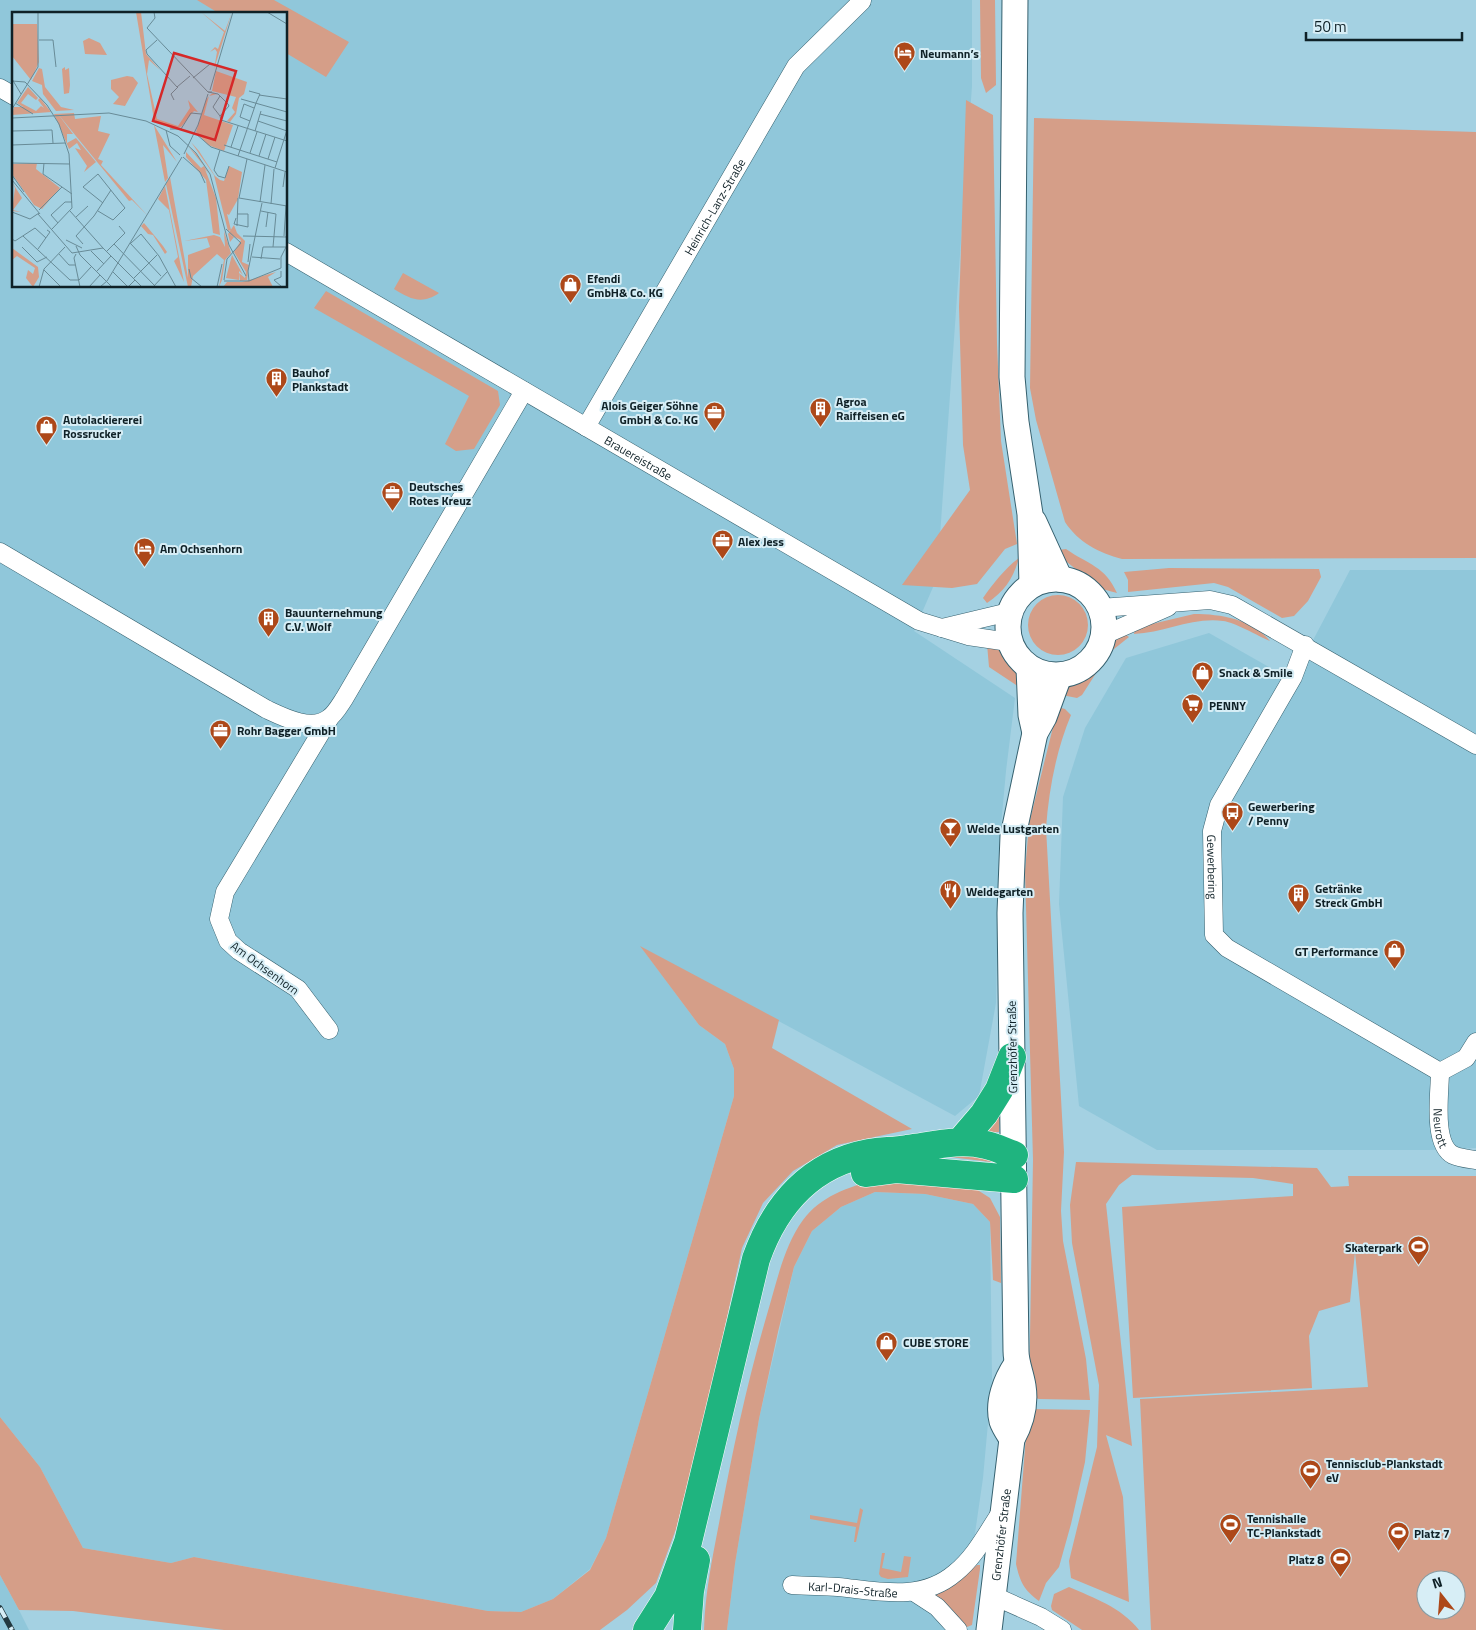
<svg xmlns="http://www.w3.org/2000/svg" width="1476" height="1630" viewBox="0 0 1476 1630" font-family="'Titillium Web',sans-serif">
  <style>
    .built { fill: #90c7da; fill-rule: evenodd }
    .green { fill: #d59e88; fill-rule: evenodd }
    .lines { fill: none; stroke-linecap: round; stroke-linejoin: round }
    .street-casing { stroke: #36616f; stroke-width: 19 }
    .secondary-casing { stroke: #36616f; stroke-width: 27 }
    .highway-casing { stroke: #fff; stroke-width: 29 }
    .street { stroke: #fff; stroke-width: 18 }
    .secondary { stroke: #fff; stroke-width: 25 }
    .highway { stroke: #1fb47f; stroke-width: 28 }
    .rail-casing { stroke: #233940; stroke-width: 5.5 }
    .rail { stroke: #d7eef6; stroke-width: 4; stroke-dasharray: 11; stroke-linecap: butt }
    .labels { text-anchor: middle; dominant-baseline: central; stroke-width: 4; stroke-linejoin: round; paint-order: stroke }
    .poi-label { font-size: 12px; font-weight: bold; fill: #0f2127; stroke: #d7eef6; text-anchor: start }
    .street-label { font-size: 12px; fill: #0f2127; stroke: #d7eef6 }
    .inset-road { fill: none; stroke: #688b97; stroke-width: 1 }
    .view { fill: #d62828; fill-opacity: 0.15; stroke: #d62828; stroke-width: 2.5 }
    .inset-edge { fill: none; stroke: #0f2127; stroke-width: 2.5 }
  </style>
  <rect width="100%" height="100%" fill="#a4d1e2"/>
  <path class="built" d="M0 0H972V86L937 578 914 631 1015 698 1006 771 999 848 996 1003 979 1096 955 1116 641 947 699 1025 725 1044 734 1069V1096L606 1538 590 1569 553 1599 521 1612 488 1611 194 1557 171 1563 83 1548 40 1467 0 1417ZM14 14H286V286H14Z
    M1350 570H1476V1148L1429 1150H1157L1079 1106 1059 904 1063 797 1085 728 1126 658 1209 633 1292 680Z
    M875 1192 925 1194 973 1204 990 1222 992 1379 983 1478 961 1630H727L735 1564 759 1419 794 1267 812 1231 841 1207Z
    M0 1575 19 1610 29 1630H0Z"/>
  <path class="green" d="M197 0H274L349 42 326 77 286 53V14H220Z
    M980 0H995L996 85 986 93 981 78Z
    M966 100 993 115 997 343 1001 441 1017 544 1005 549 977 584 952 588 902 585 970 490 963 445 959 307Z
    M1034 118 1476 132V558L1122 559C1099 553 1078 542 1065 522L1036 420 1030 388Z
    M403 273 439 293C422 305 410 299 394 289Z
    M326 291 498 391 500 405 474 449 456 451 445 444 469 396 314 308Z
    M1066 549C1089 565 1105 566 1117 593L1102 589 1092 578 1077 570 1063 559 1058 550Z
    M1019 558C1013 579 1005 591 987 603L983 598C992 585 1006 567 1019 558Z
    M1169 568 1319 569 1321 577 1308 601 1294 616 1282 618 1228 587 1214 583 1128 592V580L1124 572Z
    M1028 625a30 30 0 1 1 60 0a30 30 0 1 1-60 0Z
    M1194 614C1221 614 1252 619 1270 641 1258 636 1234 622 1223 621 1192 617 1164 633 1134 634L1135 628Z
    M1125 634 1129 637 1109 653 1082 695 1077 698 1062 695C1070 678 1087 673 1099 659 1108 650 1113 641 1125 634Z
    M987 644C1015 650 1018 666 1025 691L989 667Z
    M1058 707 1065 709 1071 715C1056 751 1049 789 1046 828L1064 1152 1061 1211 1063 1241 1086 1359 1090 1400 1039 1399 1029 1396 1033 1160 1025 871 1029 824Z
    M640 946 779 1020 772 1048 912 1129 837 1145 793 1171 763 1203 742 1248 711 1391 676 1529 656 1583 627 1610 600 1630H224L73 1611 19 1610 0 1575V1417L40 1467 83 1548 171 1563 194 1557 488 1611 521 1612 553 1599 590 1570 606 1538 734 1096V1069L725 1044 699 1025Z
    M1000 1107 999 1132 979 1133Z
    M980 1153 993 1160 991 1162 942 1156Z
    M1076 1162 1317 1168 1331 1187 1349 1186 1348 1176H1476V1630H1151L1140 1399 1368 1387 1355 1252 1350 1302 1319 1311 1309 1336 1312 1388 1133 1398 1122 1207 1293 1196V1184L1253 1178 1132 1175 1119 1185 1106 1204 1132 1446 1106 1435 1123 1497 1129 1602 1071 1578 1069 1561 1097 1447 1099 1385 1072 1243 1070 1205ZM1426 1580H1456V1610H1426Z
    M874 1180 976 1189 990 1198 1000 1217 1001 1283 993 1280 990 1222 973 1204 925 1194 875 1192 841 1207 812 1231 794 1267 778 1332 759 1419 735 1564 727 1630H704C705 1592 713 1555 720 1518 733 1448 748 1379 768 1311 777 1281 784 1246 803 1220 821 1196 847 1188 874 1180Z
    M1031 1409 1090 1410 1085 1462 1071 1524 1059 1567 1046 1583 1039 1601C1024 1590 1020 1582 1016 1564L1028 1410Z
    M860 1508 863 1510 856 1542H854L856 1527 810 1519V1515L857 1523Z
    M882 1553H885L882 1568 901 1572 904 1556 911 1557 908 1577 888 1579 881 1577 879 1574Z
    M977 1565H980V1569L972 1625 967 1627 930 1594 957 1582Z
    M1069 1587C1094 1598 1121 1607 1139 1630H1082L1052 1610 1051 1606 1054 1594Z"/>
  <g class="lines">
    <defs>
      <g id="street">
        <path d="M0 88 14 96"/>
        <path id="s1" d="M286 252 919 621 968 636 1009 642"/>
        <path id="s2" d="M586 427 796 66 862 1"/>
        <path d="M0 552 266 709C283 717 312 732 329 718 335 714 340 705 344 699L524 391"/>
        <path d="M1100 608 1210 600 1232 605 1476 745"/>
        <path d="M942 628 1009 612"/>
        <path d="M1104 635 1168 607"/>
        <path id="s3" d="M1305 645 1293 677 1219 805 1212 831 1214 935 1227 948 1440 1072 1466 1058 1476 1042"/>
        <path d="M329 1030 298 989 239 951 228 941 219 919 225 892 329 719"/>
        <path id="s4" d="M1440 1072C1440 1092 1432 1144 1453 1155 1459 1158 1469 1159 1476 1160"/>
        <path id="s5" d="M792 1585C807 1586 822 1586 838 1587 878 1591 921 1602 955 1573 975 1557 987 1533 1001 1512"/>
        <path d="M914 1592 937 1607 958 1630"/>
        <path d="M994 1596 1041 1617 1062 1630"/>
      </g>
      <g id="secondary">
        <path d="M1015 0 1012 377 1016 422 1030 514 1032 585"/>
        <path d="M1034 522 1060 579"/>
        <circle cx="1056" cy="627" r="48"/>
        <path d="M1029 668 1031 715 1035 733"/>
        <path d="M1012 1439C1009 1434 1004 1427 1002 1421 997 1402 1006 1380 1016 1365"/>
        <path id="s6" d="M989 1630 1012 1439C1021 1423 1026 1405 1023 1386 1021 1373 1016 1363 1016 1351L1010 913 1013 836 1035 733 1044 717 1059 676"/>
      </g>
      <path id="highway" d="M960 1142 984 1114 999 1090 1012 1057
        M865 1173 896 1169 1014 1179
        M647 1630 668 1597 688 1542 756 1259C775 1205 810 1164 869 1153 881 1151 894 1151 907 1149 932 1146 960 1138 986 1145 996 1147 1005 1152 1014 1155
        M687 1630 690 1591 696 1560"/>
    </defs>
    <use href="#street" class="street-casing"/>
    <use href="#secondary" class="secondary-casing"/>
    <use href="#highway" class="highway-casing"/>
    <use href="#street" class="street"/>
    <use href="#secondary" class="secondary"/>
    <use href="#highway" class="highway"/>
    <defs>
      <path id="rail" d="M0 1608 12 1630"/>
    </defs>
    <use href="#rail" class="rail-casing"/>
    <use href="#rail" class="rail"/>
  </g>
  <defs>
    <symbol id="hotel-pin" viewBox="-11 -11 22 30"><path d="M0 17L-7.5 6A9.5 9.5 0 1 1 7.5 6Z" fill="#ad4819" stroke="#d7eef6"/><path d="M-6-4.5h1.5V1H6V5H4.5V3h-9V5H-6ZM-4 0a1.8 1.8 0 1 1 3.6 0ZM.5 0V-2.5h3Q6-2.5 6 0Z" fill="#fff"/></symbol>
    <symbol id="shop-pin" viewBox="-11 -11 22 30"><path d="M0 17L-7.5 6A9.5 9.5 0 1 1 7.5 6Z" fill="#ad4819" stroke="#d7eef6"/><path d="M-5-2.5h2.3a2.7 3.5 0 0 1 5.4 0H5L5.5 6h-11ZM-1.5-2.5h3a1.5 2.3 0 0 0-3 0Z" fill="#fff"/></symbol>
    <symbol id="building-pin" viewBox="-11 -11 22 30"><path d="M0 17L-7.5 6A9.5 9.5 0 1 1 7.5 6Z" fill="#ad4819" stroke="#d7eef6"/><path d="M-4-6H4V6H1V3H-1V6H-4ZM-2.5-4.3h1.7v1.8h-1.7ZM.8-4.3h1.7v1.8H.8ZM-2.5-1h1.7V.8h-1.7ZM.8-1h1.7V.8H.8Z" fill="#fff"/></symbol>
    <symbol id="office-pin" viewBox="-11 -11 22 30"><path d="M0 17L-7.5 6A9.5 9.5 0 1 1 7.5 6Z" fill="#ad4819" stroke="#d7eef6"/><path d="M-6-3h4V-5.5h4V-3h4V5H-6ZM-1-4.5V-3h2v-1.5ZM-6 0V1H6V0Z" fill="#fff"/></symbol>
    <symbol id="supermarket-pin" viewBox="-11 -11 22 30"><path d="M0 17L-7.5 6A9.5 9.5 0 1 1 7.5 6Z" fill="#ad4819" stroke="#d7eef6"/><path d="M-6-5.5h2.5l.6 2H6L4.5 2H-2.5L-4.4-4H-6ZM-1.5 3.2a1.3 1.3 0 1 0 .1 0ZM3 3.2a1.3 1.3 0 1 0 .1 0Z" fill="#fff"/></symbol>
    <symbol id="bus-pin" viewBox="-11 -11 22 30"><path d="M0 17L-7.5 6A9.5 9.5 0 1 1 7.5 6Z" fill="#ad4819" stroke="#d7eef6"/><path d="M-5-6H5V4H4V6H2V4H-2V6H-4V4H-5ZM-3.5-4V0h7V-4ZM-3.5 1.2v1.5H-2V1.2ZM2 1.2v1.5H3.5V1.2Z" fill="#fff"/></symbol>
    <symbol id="bar-pin" viewBox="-11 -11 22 30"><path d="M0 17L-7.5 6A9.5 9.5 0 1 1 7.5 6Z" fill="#ad4819" stroke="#d7eef6"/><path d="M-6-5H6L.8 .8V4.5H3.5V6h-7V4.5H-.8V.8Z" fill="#fff"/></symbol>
    <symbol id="restaurant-pin" viewBox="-11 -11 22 30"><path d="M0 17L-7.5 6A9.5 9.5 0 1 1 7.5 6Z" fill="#ad4819" stroke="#d7eef6"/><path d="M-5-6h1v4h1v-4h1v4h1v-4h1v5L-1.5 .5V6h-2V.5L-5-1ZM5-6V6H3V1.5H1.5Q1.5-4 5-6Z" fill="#fff"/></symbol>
    <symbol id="stadium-pin" viewBox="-11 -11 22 30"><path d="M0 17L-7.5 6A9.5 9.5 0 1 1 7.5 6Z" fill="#ad4819" stroke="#d7eef6"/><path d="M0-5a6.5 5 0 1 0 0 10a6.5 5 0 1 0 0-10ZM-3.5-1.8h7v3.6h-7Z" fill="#fff"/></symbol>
  </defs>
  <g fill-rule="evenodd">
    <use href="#hotel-pin" x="892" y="40" width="25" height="34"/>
    <use href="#shop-pin" x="558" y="272" width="25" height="34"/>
    <use href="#building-pin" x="264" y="366" width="25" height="34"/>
    <use href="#building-pin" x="808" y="396" width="25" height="34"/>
    <use href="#office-pin" x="702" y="400" width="25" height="34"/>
    <use href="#shop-pin" x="34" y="414" width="25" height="34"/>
    <use href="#office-pin" x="380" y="480" width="25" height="34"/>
    <use href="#office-pin" x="710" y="528" width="25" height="34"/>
    <use href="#hotel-pin" x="132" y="536" width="25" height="34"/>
    <use href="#building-pin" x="256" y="606" width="25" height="34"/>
    <use href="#shop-pin" x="1190" y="660" width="25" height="34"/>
    <use href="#supermarket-pin" x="1180" y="692" width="25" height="34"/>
    <use href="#office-pin" x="208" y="718" width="25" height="34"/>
    <use href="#bus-pin" x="1220" y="800" width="25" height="34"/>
    <use href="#bar-pin" x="938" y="816" width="25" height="34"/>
    <use href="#restaurant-pin" x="938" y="878" width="25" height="34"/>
    <use href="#building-pin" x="1286" y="882" width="25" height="34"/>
    <use href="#shop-pin" x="1382" y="938" width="25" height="34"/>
    <use href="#stadium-pin" x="1406" y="1234" width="25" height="34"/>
    <use href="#shop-pin" x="874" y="1330" width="25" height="34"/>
    <use href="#stadium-pin" x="1298" y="1458" width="25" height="34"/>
    <use href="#stadium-pin" x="1218" y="1512" width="25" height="34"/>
    <use href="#stadium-pin" x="1386" y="1520" width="25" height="34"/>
    <use href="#stadium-pin" x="1328" y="1546" width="25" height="34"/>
  </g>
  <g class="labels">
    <g class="poi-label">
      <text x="920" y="53">Neumann’s</text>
      <text x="587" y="278">Efendi<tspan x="587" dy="14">GmbH&amp; Co. KG</tspan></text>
      <text x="292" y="372">Bauhof<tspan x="292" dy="14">Plankstadt</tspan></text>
      <text x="836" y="401">Agroa<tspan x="836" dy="14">Raiffeisen eG</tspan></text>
      <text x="698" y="405" text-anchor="end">Alois Geiger Söhne<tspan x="698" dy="14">GmbH &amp; Co. KG</tspan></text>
      <text x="63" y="419">Autolackiererei<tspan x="63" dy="14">Rossrucker</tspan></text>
      <text x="409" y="486">Deutsches<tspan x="409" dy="14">Rotes Kreuz</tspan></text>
      <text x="738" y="541">Alex Jess</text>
      <text x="160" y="548">Am Ochsenhorn</text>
      <text x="285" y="612">Bauunternehmung<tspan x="285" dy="14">C.V. Wolf</tspan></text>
      <text x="1219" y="672">Snack &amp; Smile</text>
      <text x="1209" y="705">PENNY</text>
      <text x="237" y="730">Rohr Bagger GmbH</text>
      <text x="1248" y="806">Gewerbering<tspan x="1248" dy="14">/ Penny</tspan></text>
      <text x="967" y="828">Welde Lustgarten</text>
      <text x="1315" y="888">Getränke<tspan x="1315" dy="14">Streck GmbH</tspan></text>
      <text x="966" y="891">Weldegarten</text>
      <text x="1378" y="951" text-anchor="end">GT Performance</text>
      <text x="1402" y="1247" text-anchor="end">Skaterpark</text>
      <text x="903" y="1342">CUBE STORE</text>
      <text x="1326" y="1463">Tennisclub-Plankstadt<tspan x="1326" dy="14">eV</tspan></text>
      <text x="1247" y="1518">Tennishalle<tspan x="1247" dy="14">TC-Plankstadt</tspan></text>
      <text x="1414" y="1533">Platz 7</text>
      <text x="1324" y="1559" text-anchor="end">Platz 8</text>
    </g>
    <g class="street-label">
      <text stroke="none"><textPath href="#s2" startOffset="255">Heinrich-Lanz-Straße</textPath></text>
      <text stroke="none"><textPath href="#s1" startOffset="408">Brauereistraße</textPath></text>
      <text stroke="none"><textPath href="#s3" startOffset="245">Gewerbering</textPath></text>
      <text transform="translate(265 968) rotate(36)">Am Ochsenhorn</text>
      <text transform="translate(1012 1047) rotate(-91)">Grenzhöfer Straße</text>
      <text stroke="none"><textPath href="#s4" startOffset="56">Neurott</textPath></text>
      <text stroke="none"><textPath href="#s6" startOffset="96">Grenzhöfer Straße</textPath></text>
      <text stroke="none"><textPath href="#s5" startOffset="61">Karl-Drais-Straße</textPath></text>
    </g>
  </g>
  <g transform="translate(12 12)">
    <rect width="275" height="275" fill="#a4d1e2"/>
    <path d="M124 0H129L134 42 148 58 137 48 135 62 145 107 166 114 178 96 176 88 186 100 182 99 169 115 161 117 142 108ZM189 0 213 19 220 0 202 57 205 40 203 37 198 40 203 35 206 37 212 20ZM0 12H25L27 50 19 68 0 44ZM77 26 88 31 95 43 73 42 71 29ZM53 55V58L57 56 58 73 57 81 52 82 50 57ZM27 56 30 57 33 75 49 95 62 98 44 99 31 82 30 73 20 69ZM204 59 235 70 232 82 227 86 224 102 218 110 215 109 223 100 220 96 224 85 200 79ZM115 64 121 65 126 71 113 94 101 92 107 85 99 77V68ZM16 75 26 86 24 88 16 82 9 91 24 99 29 94 32 96 26 88 28 86 39 100 0 103 2 95H11L5 91ZM201 81 205 82 197 84 192 103 221 113 212 139 196 133 184 120 194 88 198 83ZM62 101 63 107 89 104 86 119 98 122 86 147 91 149 89 153 135 203 120 188 117 189 46 102 61 122H55V131L64 126 84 150 72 160 75 154 63 136 69 138 65 131 57 137 42 102ZM142 113 165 150 151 133 156 166 153 170ZM179 130 187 139 203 164 208 168 212 169 217 154 230 160 226 187 217 203 215 202 219 218 216 219 202 163ZM176 134 186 144 197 162 193 157 204 186 208 223 201 221 194 168 174 145V140L189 156 192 154ZM25 151 24 157 48 176 30 197 22 193 0 162V152ZM158 165 176 266V243L198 235 195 226 172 229 202 223 208 225 213 235 212 219 219 241 213 248 210 268 207 275 212 248 205 242 181 264 179 275H176L154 172ZM0 170 10 186 1 198 9 200 0 199 3 176ZM153 174 172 270 162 249 166 245 157 198 146 187ZM132 211 151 234 155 240 153 242 141 223 136 222 129 214ZM222 213 225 221 233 229 230 250 237 253 235 268 228 269 227 261 233 266 234 260 222 240 229 228 217 222 222 225 218 230 216 222ZM0 236 26 255 27 265 21 275 14 266 16 258 21 262 23 256 5 244 0 248ZM220 243 231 263 227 259V268L214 266ZM264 260 256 265 261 275H211L215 270H230Z" fill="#d59e88"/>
    <path class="inset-road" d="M142 0 143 6 135 16 196 80M255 0 275 12M27 28H41L44 55M145 28 134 38 135 42 165 75 178 64M181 66 198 52M0 67 9 82M0 69 13 70 35 93 47 112 57 142 60 196 40 217M198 78 221 0M237 79 248 82 244 91M200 80H196L206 82 216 92 217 94 208 104 201 95 208 84M247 83 275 87M229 87 275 100M162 88 159 82 166 75M3 91 21 102M0 97 26 55V0M248 102 275 109M208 104 209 108 275 129M0 106 97 101 134 109 166 124 184 141 198 162 217 233 234 264M238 109 228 105 232 92 242 96M246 109 275 119M158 117H169L179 101 189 102M154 118 158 134 168 143M0 119 40 118 41 131M243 119 249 99M183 121 199 135 275 160M0 133 53 131M212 133 265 150M219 135 226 114M208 138 202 158 206 164 213 166 217 154M238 141 245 120M172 142 186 113 196 82M226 144 244 91M247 144 254 122M171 145 188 160 193 171M235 147 227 186 275 194M256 147 263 125M0 151 58 152M32 151 31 162 50 175M263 156 275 118M0 163 12 180M0 168 28 202M271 175 273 160M248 190 253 153M259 192 262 157M27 198 50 175 60 182M58 199 91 236M86 199 101 208 113 196 86 162 71 175 91 191M249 199 264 202M0 200 18 207 27 201M26 202 60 241 91 236 130 275M64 205 76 194M224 206 222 212 236 215V202H226M46 211 39 203 53 190H60M225 214 226 186M254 215 256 200M11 224 58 268H67L79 255M231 224 275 225M272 224 274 194M0 227 3 229 23 216 34 226M54 228 70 236M118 231 149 264M119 231 129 222 147 244 164 275M71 232 64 224 82 204 99 178M102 232 144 275M64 234 68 243 100 275M10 235 25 250 35 245M261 235 264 202M26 237 38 220 35 218M79 239 92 252M95 239 113 221 107 214M47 242 57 253H63M64 242 62 246 68 275M240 245 268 247M249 247 251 235H275M236 250 238 232M269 256V245L274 235M177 257 179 266 190 275M32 258 49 275M85 259 99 244M269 259V265L262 268 270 275M101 260 116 275 123 268M122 266 145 243M212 268 215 247 229 231 214 217M212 269H237L269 256M237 269 236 259 250 191M27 275 32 257 53 235M77 275 88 263M88 275 95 269 170 145M141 275 155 260M205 275 210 252"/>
    <path class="view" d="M162 41 224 59 203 128 141 109Z"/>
    <rect width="275" height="275" class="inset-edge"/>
  </g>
  <g transform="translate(1441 1595) rotate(343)"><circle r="24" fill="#d7eef6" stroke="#879ca3"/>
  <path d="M0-4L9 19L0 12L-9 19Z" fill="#ad4819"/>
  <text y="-8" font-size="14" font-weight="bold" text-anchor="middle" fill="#0f2127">N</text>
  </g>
  <path d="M1306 32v8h156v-8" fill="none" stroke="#0f2127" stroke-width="2.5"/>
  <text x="1314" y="32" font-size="15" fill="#0f2127" stroke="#d7eef6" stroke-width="4" paint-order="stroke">50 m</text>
</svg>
